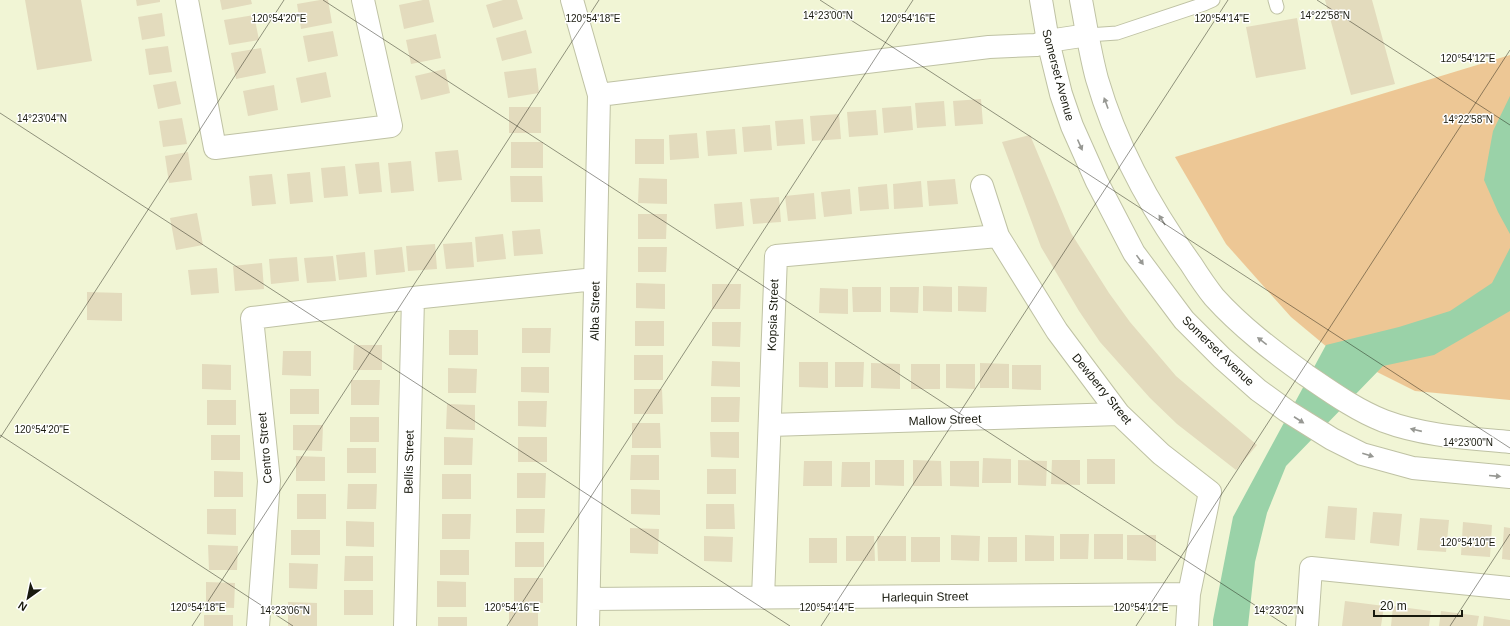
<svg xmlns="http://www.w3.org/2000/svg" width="1510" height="626" viewBox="0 0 1510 626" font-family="Arial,sans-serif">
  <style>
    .green { fill: #edc795 }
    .water { fill: #9ad2a8 }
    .building { fill: #e3dbbd }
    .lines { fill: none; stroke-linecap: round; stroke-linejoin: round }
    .service-casing { stroke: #bfc2a4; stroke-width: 15 }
    .minor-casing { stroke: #bfc2a4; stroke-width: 24 }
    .tertiary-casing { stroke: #bfc2a4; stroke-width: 24 }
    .service { stroke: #fff; stroke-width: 13 }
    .minor { stroke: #fff; stroke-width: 22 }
    .tertiary { stroke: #fff; stroke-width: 22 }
    .oneway { fill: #979893 }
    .ticks { fill: none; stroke: #18190e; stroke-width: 1; stroke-opacity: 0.45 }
    .labels { text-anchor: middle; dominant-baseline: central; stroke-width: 3; stroke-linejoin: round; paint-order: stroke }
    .street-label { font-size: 12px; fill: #18190e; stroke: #fff }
    .ticks-label { font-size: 10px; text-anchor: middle; fill: #18190e; stroke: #fff; stroke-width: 3; stroke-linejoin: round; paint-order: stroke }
  </style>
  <rect width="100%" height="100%" fill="#f1f5d5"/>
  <path class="green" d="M1510 55V400L1415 391 1327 347 1291 317 1226 244 1175 157Z"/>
  <path class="water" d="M1510 96V234L1498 212 1484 180 1493 131Z
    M1510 248V311L1434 355 1383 366 1286 466 1267 513 1255 562 1248 626H1213V620L1233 517 1326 345 1399 327 1450 311 1492 283Z"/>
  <path class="building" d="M25 0H81L92 61 37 70Z
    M136 0H160V2L137 6Z
    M220 0H251L252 4 222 10Z
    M320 0H328L332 23 301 29 297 4Z
    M423 0H429L434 22 404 29 399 5Z
    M503 0H517L523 19 493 28 486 5Z
    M1325 0H1372L1395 84 1351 95Z
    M162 13 165 36 142 40 138 17Z
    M254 15 259 40 229 45 224 20Z
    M1297 18 1306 69 1256 78 1246 27Z
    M526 30 532 53 502 61 496 38Z
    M333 31 338 56 308 62 303 36Z
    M436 34 441 58 411 64 406 40Z
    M168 46 172 72 149 75 145 49Z
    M261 48 266 73 236 79 231 53Z
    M536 68 539 93 508 98 504 72Z
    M445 69 450 93 421 100 415 76Z
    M326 72 331 97 301 103 296 78Z
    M176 81 181 104 158 109 153 85Z
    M274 85 278 110 248 116 243 91Z
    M981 99 983 124 955 126 953 101Z
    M944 101 946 126 917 128 915 103Z
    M911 106 913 130 884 133 882 108Z
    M509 107H541V133H509Z
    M876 110 878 135 849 137 847 112Z
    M839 114 841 139 812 141 810 116Z
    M182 118 187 144 163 147 159 121Z
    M803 119 805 144 777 146 775 121Z
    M770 125 772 150 744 152 742 127Z
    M735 129 737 154 708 156 706 131Z
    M697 133 699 158 670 160 669 135Z
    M1030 135 1071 233 1109 293 1130 322 1176 376 1257 445 1236 470 1177 424 1150 398 1100 342 1079 311 1041 247 1002 142Z
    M635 139H664V164H635Z
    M511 142H543V168H511Z
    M458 150 462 180 438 182 435 152Z
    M188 152 192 180 169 183 165 156Z
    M411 161 414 191 391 193 388 163Z
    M379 162 382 192 359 194 355 164Z
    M345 166 348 196 324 198 321 168Z
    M310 172 313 202 290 204 287 174Z
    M272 174 276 204 252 206 249 176Z
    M510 176H542L543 202H511Z
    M639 178 667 179V204L638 203Z
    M955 179 958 204 929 206 927 181Z
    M921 181 923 207 894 209 893 184Z
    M887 184 889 209 860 211 858 187Z
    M850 189 852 214 824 217 821 192Z
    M814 193 816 219 788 221 785 196Z
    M779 197 781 222 753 224 750 199Z
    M742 202 744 226 716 229 714 204Z
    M197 213 203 245 176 250 170 218Z
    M638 214H667L666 239H638Z
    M540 229 543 254 514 256 512 231Z
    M503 234 506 259 477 262 475 237Z
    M472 242 474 267 446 269 443 244Z
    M435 244 437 269 408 271 406 246Z
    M402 247 405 272 376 275 374 250Z
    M638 247H667L666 272H638Z
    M365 252 367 277 339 280 336 255Z
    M333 256 336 281 307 283 304 258Z
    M297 257 299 281 271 284 269 259Z
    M262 263 264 289 235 291 233 266Z
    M217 268 219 293 191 295 188 270Z
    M636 283 665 284V309L636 308Z
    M712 284H741L740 309H712Z
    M923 286 952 287V312L923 311Z
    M958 286 987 287 986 312 958 311Z
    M852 287H881V312H853Z
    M890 287H919L918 313 890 312Z
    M820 288 848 289V314L819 313Z
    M87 292 122 293V321L87 320Z
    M635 321H664V346H635Z
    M712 322H741L740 347 712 346Z
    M522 328H551L550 353H522Z
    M449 330H478V355H449Z
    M354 345H382V370H353Z
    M283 351H311V376L282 375Z
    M634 355H663V380H634Z
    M712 361 740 362V387L711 386Z
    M799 362H828V388L799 387Z
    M835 362H864L863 387H835Z
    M871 363 900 364V389L871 388Z
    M980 363 1009 364V388H980Z
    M202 364 231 365V390L202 389Z
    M911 364H940V389H911Z
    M946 364H975V389L946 388Z
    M1012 365H1041V390L1012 389Z
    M521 367H549V393L521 392Z
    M448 368 477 369 476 393H448Z
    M351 380H380L379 405H351Z
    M290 389H319V414H290Z
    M634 389H662L663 414H634Z
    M711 397H740L739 422H711Z
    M207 400H236V425H207Z
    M518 401H547L546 427 518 426Z
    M447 404 475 405V430L446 429Z
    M350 417H379V442H350Z
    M632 423H660L661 448H632Z
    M293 425H323L322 451 293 450Z
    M710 432H739V458L711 457Z
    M211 435H240V460H211Z
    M444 437 473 438 472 465H444Z
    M518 437H547V462H518Z
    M347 448H376V473H347Z
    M631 455H659V480H630Z
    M296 456 325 457V481H296Z
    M983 458 1011 459V483H982Z
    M1087 459H1115V484H1087Z
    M875 460H904V486L875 485Z
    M913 460 941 461 942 486H913Z
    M1018 460 1047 461 1046 486 1018 485Z
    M1052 460H1080V485L1051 484Z
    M804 461H832V486H803Z
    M950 461H979V487L950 486Z
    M842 462H870V487H841Z
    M707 469H736V494H707Z
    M214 471 243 472V497H214Z
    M517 473H546L545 498H517Z
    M442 474H471V499H442Z
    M348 484H377L376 509H347Z
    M631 489 660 490V515L631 514Z
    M297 494H326V519H297Z
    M706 504H734L735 529H706Z
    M1328 506 1357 508 1355 540 1325 538Z
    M207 509H236V535L207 534Z
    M516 509H545L544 533H516Z
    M1373 512 1402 514 1399 546 1370 543Z
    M442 514H471L470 539H442Z
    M1420 518 1449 520 1446 552 1417 550Z
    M346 521 374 522V547L346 546Z
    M1463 522 1492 525 1490 557 1461 555Z
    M1504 527 1510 528V560L1502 559Z
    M630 528 659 529 658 554 630 553Z
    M291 530H320V555H291Z
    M1060 534H1089L1088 559H1060Z
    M1094 534H1123V559H1094Z
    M951 535 980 536 979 561 951 560Z
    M1025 535 1054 536V561H1025Z
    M1127 535H1156V561L1127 560Z
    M704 536 733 537 732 562 704 561Z
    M846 536H874L875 561H846Z
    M877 536H906V561H878Z
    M911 537H940V562H911Z
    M988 537H1017V562H988Z
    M809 538H837V563H809Z
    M515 542H544V567H515Z
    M208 545 238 546 237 570H209Z
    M440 550H469V575H440Z
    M345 556H373V581H344Z
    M289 563 318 564 317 589 289 588Z
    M514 578H543V603H514Z
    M437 581 466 582V607H437Z
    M206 582 235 583 234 608 206 607Z
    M344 590H373V615H344Z
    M1345 601 1384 606 1381 626H1342Z
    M288 602 317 603V626H288Z
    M1393 606 1431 611 1429 626H1391Z
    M1441 611 1479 616 1477 626H1439Z
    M509 612 538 613V626H509Z
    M204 615H233V626H204Z
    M1484 616 1510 620V626H1483Z
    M438 617H467V626H438Z"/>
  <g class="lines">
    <defs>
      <path id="service" d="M1275 0 1277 7
        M1088 35 1117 33 1204 4 1213 0"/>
      <path id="minor" d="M187 0 215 148 391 126 363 0
        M572 0 599 95 588 626
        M599 95 989 47 1036 45 1048 41 1088 35
        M982 186 998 236 1057 331 1119 414 1161 454 1210 492 1189 594 1187 626
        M770 425 1119 414
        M763 598 776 256 998 236
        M589 599 1189 594
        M258 626 269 481 252 318 413 298 595 279
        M405 626 413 298
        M1307 626 1311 568 1510 588"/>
      <path id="tertiary" d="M1041 0 1048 41 1061 94 1072 126 1097 182 1134 253 1184 320 1222 358 1258 390 1287 411 1332 439 1362 454 1413 468 1510 477
        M1081 0C1086 26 1090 53 1097 79 1116 144 1151 209 1191 264 1198 275 1206 287 1214 297 1241 327 1274 352 1306 375 1331 392 1356 410 1384 421 1424 436 1468 438 1510 442"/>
    </defs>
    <use href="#service" class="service-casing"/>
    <use href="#minor" class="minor-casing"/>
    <use href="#tertiary" class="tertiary-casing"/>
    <use href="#service" class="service"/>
    <use href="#minor" class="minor"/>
    <use href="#tertiary" class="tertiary"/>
  </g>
  <defs><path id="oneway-solid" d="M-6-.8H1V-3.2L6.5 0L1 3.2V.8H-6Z"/></defs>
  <g class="oneway">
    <use href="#oneway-solid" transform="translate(1106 103) rotate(-110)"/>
    <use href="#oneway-solid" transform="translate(1080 145) rotate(66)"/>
    <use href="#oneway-solid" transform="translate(1162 220) rotate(-122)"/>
    <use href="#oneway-solid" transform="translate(1140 260) rotate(54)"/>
    <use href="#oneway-solid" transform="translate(1262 341) rotate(-142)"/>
    <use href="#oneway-solid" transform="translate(1299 420) rotate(33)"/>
    <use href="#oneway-solid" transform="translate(1416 430) rotate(-167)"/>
    <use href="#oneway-solid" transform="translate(1368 455) rotate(17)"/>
    <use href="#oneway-solid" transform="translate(1495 476) rotate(5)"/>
  </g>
  <path class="ticks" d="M323 0 1287 626M820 0 1510 448M1317 0 1510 125M0 113 790 626M0 435 293 626M0 438 284 0M192 626 599 0M507 626 913 0M821 626 1228 0M1136 626 1510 50M1450 626 1510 534"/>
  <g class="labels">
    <g class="street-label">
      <text transform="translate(1058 75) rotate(75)">Somerset Avenue</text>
      <text transform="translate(595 311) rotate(-89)">Alba Street</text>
      <text transform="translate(773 315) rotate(-88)">Kopsia Street</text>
      <text transform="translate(1218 351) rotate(44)">Somerset Avenue</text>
      <text transform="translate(1102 389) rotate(51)">Dewberry Street</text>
      <text transform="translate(945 420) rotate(-2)">Mallow Street</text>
      <text transform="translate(265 448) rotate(-95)">Centro Street</text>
      <text transform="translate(409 462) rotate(-89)">Bellis Street</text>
      <text transform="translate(925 597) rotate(-1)">Harlequin Street</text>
    </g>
  </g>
  <g class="ticks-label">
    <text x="828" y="19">14°23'00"N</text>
    <text x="1325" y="19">14°22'58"N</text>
    <text x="279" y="22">120°54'20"E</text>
    <text x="593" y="22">120°54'18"E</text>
    <text x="908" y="22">120°54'16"E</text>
    <text x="1222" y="22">120°54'14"E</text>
    <text x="1468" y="62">120°54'12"E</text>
    <text x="42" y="122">14°23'04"N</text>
    <text x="1468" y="123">14°22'58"N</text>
    <text x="42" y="433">120°54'20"E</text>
    <text x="1468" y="446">14°23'00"N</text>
    <text x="1468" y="546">120°54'10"E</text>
    <text x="198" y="611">120°54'18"E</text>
    <text x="512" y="611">120°54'16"E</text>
    <text x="827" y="611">120°54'14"E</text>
    <text x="1141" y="611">120°54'12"E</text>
    <text x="285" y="614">14°23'06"N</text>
    <text x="1279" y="614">14°23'02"N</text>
  </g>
  <g transform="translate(28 598) rotate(213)" stroke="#ffffff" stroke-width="3" paint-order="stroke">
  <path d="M0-3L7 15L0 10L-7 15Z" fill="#18190e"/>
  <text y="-6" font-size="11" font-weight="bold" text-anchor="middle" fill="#18190e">N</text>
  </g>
  <path d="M1374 610v6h88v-6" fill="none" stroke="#18190e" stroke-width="2"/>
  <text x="1380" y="610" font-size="12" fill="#18190e" stroke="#ffffff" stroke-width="3" paint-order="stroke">20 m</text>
</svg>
